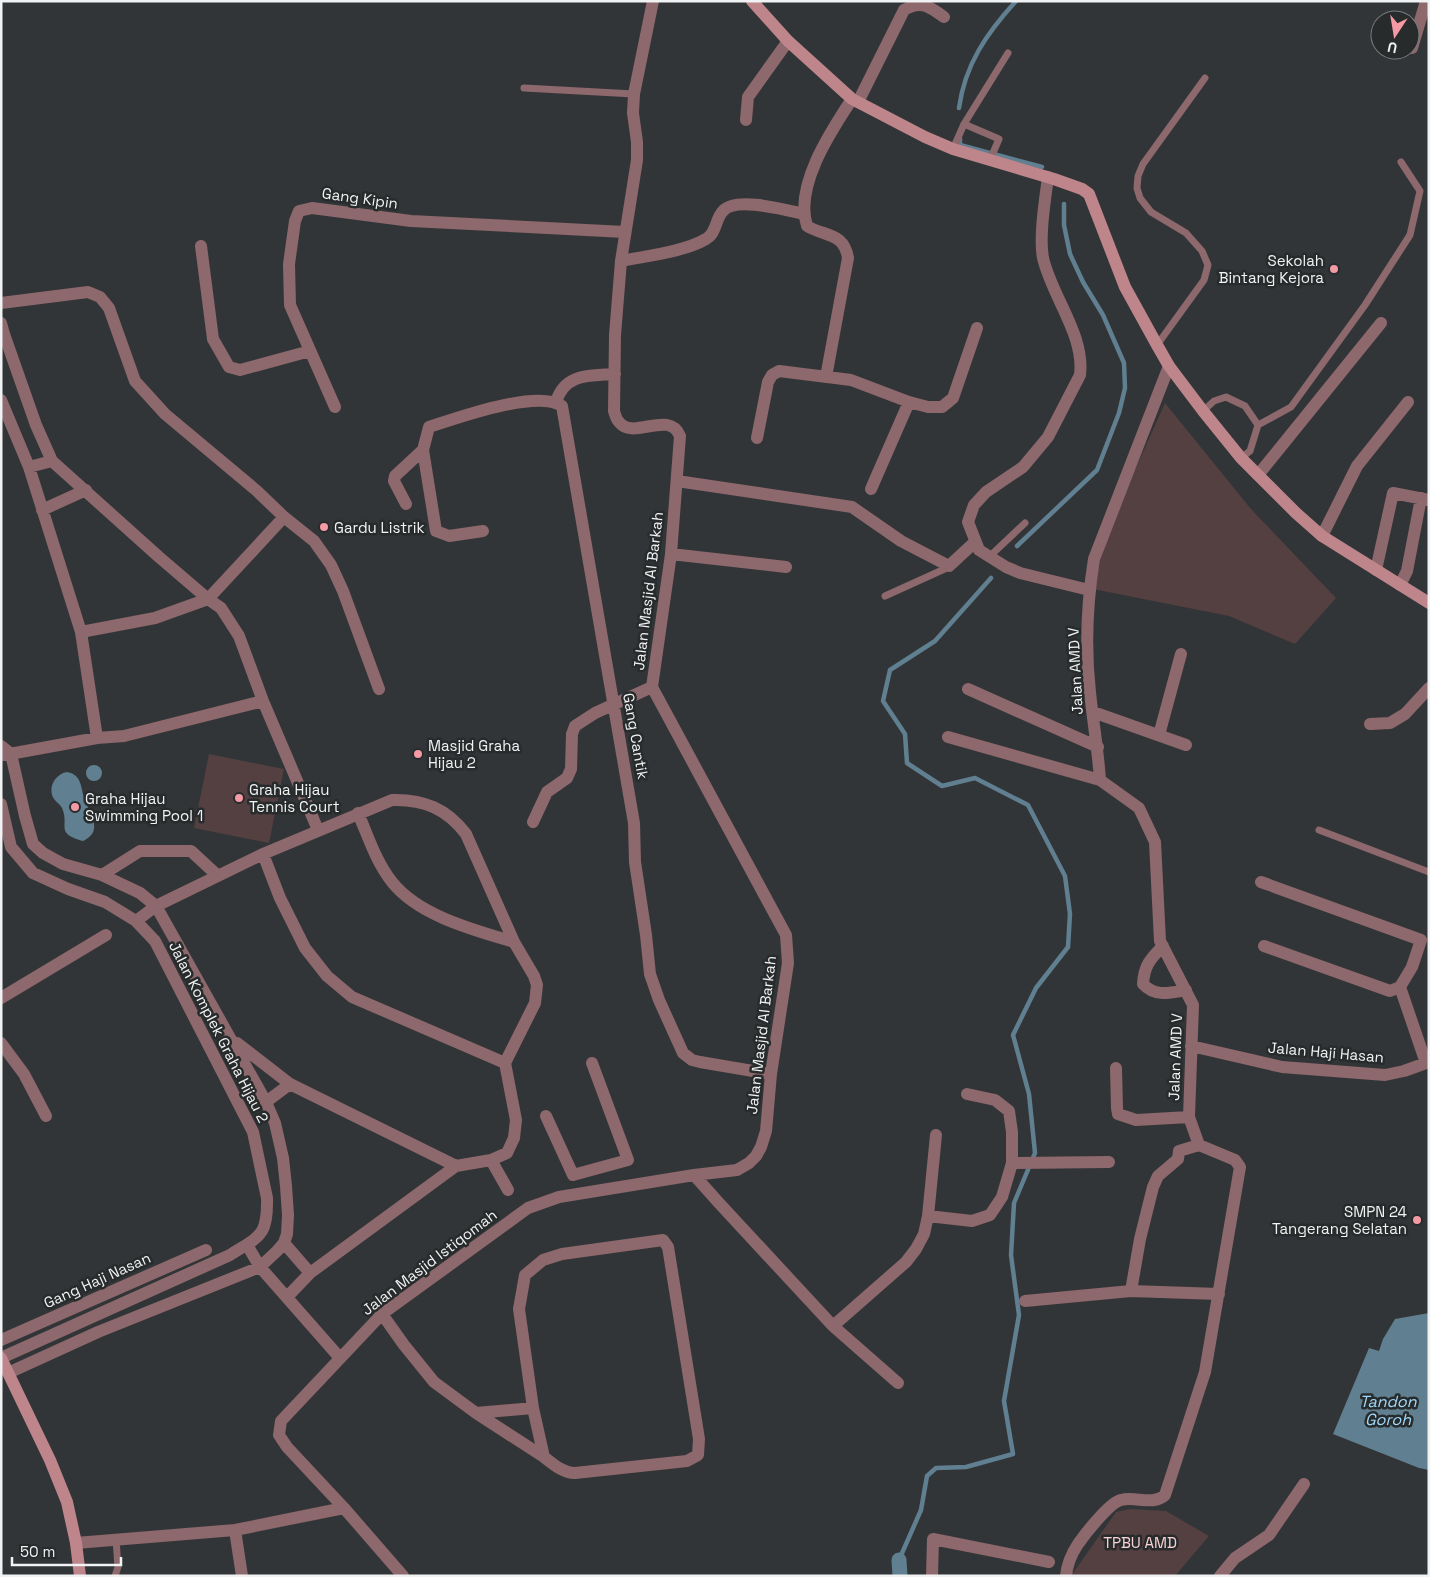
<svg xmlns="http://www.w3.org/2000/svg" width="1430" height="1577" viewBox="0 0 1430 1577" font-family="'Space Grotesk',sans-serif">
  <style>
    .green { fill: #543f41 }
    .water { fill: #607f91 }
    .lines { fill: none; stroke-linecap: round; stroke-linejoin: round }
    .stream { stroke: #607f91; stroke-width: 4.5 }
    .canal { stroke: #607f91; stroke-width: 15 }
    .lane { stroke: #8d686c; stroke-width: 7 }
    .street { stroke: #8d686c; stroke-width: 12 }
    .secondary { stroke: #be858b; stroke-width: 12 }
    .poi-dot { fill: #f49aa5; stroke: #282b2c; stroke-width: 2 }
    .labels { text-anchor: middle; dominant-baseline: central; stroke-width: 5; stroke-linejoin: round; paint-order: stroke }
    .street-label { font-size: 15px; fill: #f0f2f3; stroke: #282b2c }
    .poi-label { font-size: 15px; fill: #f0f2f3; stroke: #282b2c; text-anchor: start }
    .park-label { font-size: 15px; fill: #fad2d5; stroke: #282b2c }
    .water-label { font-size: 16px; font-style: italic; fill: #9fd9fa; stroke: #282b2c }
  </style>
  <rect width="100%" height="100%" fill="#323537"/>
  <path class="green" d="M1165 403 1251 509 1336 598 1295 644 1229 616 1093 589 1108 530Z
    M209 754 284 769 269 843 194 828Z
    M1130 1509 1166 1511 1209 1536 1175 1576H1071L1116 1512Z"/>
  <path class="water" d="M86 773a8 8 0 1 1 16 0a8 8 0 1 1-16 0Z
    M67 772C83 775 80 788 85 800 90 815 104 831 83 841 54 833 70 826 62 808 60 804 57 803 54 799 47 788 55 774 67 772Z
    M1429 1313V1470L1419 1468 1333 1434 1369 1348 1379 1351 1383 1339 1395 1319Z"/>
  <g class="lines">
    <path class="stream" d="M959 108C965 64 987 33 1016 1
      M960 138V145L1042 167
      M1017 546 1097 470 1119 413 1125 388 1124 363 1103 315 1083 282 1070 254 1064 225V204
      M899 1560 921 1510 927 1476 936 1468 966 1467 1013 1454 1004 1401 1019 1315 1011 1255 1014 1203 1035 1153 1029 1094 1013 1035 1036 988 1068 947 1070 914 1065 876 1028 805 975 778 942 786 907 763 905 734 883 701 890 670 935 641 991 578"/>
    <path class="canal" d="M899 1560 900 1576"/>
    <path class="lane" d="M524 88 634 94
      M964 124 999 139 990 160
      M953 149 964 124 1008 53
      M1157 345 1204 280 1208 265 1202 251 1186 233 1151 212 1140 198 1137 188 1138 176 1143 164 1205 78
      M1203 411 1214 401 1226 397 1245 406 1258 425 1250 451 1241 458
      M1258 425 1291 407 1365 305 1410 235 1420 191 1401 162
      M989 557 1025 523
      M885 596 949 567
      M1319 830 1429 872
      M115 1576 118 1567 116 1539"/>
    <path class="street" d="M1412 48 1426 1
      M858 102 904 10C921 0 929 6 944 17
      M746 120 748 97 788 41
      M1048 177C1045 200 1039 237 1043 258 1052 297 1085 335 1080 375L1048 437 1023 467 986 492 974 505 968 522 979 550 1006 567 1020 573 1089 590
      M201 246 213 339 229 367 240 370 310 351
      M621 261C645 256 684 252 706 239 717 233 715 219 723 211 736 196 786 210 804 214
      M1 303 88 292 100 297 109 308 135 381 165 414 257 491 284 517 314 541 331 565 343 591 379 689
      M1 323 4 334 36 425 52 461 159 557 208 599 221 608 239 636 263 701 318 830
      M826 377 848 258C844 232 825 237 807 226 794 186 831 131 852 99
      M1 400 29 467 81 632 97 738
      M556 402C565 373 589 376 615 374
      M335 407 290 305 289 264 295 221 299 211 312 208 411 221 625 232
      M757 438 768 382 772 375 779 371 851 380 909 402 928 407H942L953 398 977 328
      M29 467 52 461
      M1258 475 1381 323
      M677 481 852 507 901 541 949 566 975 542
      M871 489 909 402
      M406 504 394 481 395 476 423 450
      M42 510 86 490
      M483 531 449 536 436 531 423 450 429 427C457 418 537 389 562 406L634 823 635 862 646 935 650 974 659 1000 683 1053 692 1060 700 1062 771 1074
      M1322 536 1357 466 1408 402
      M671 554 786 567
      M1376 570 1393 493 1429 500
      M1400 585 1407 571 1421 498
      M81 632 155 618 208 599 284 517
      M968 689 1098 747
      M1093 712 1186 745
      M1370 724 1390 723 1405 714 1429 688
      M1159 735 1181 654
      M948 737 1100 780 1139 808 1155 842 1160 941 1193 1005 1189 1117 1199 1145 1235 1160 1240 1167 1205 1372 1165 1495C1153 1506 1135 1496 1121 1500 1110 1502 1085 1534 1078 1544 1072 1553 1067 1565 1066 1576
      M1 746 11 754 25 816 33 844 43 853 63 864 102 875 140 893 156 906 266 1102 275 1123 283 1158 286 1186 288 1215 287 1234 284 1243 277 1251 260 1267 98 1332 8 1373
      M4 755 97 738 124 736 263 701
      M1100 780C1098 750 1093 722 1090 692 1085 648 1087 603 1094 559L1169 366
      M1 804 11 847 33 873 68 889 105 902 136 921 155 941 253 1132 267 1198C268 1236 260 1236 230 1255L1 1358
      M358 813C368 836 376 862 392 882 419 916 474 930 514 942
      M533 822 547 792 567 778 571 769 572 734 575 726 595 713 652 687
      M263 854 280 898 305 948 327 976 352 997 505 1063
      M102 875 140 851H191L218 876
      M1261 882 1421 940 1412 967 1400 987 1426 1063
      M136 921 156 906 263 854 392 800C424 799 447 809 466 834L514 942 534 976 537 985 535 1003 505 1063 516 1120 514 1138 507 1153 491 1160 456 1166 310 1273 287 1297
      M1163 946C1150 959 1144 966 1143 984 1155 997 1169 993 1186 990
      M1264 946 1390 991 1400 987
      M1 998 106 935
      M1 1043 24 1074 46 1116
      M237 1043 290 1084 456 1166
      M1191 1046 1282 1067 1385 1075 1404 1071 1429 1062
      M1116 1068 1117 1108 1118 1114 1136 1120 1189 1117
      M266 1102 290 1084
      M546 1116 573 1175 628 1160 592 1063
      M491 1160 508 1190
      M1012 1163 1109 1162
      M694 1175 719 1203 833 1326 906 1262 916 1249 924 1234 928 1216 972 1221 990 1215 1002 1197 1012 1163V1132L1009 1111 995 1100 967 1094
      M928 1216 936 1135
      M284 1243 310 1273
      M247 1245 260 1267 340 1358
      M1131 1291 1140 1239 1153 1187 1158 1176 1178 1159 1179 1151 1199 1145
      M1025 1301 1131 1291 1219 1294
      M382 1314 404 1345 434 1382 476 1413 544 1457 533 1408 519 1309 525 1275 543 1260 562 1254 663 1240 668 1247 699 1439 698 1455 687 1461 575 1473C563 1473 553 1464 544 1457
      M833 1326 898 1383
      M1 1340 206 1250
      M476 1413 533 1408
      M235 1530 242 1576
      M76 1543 235 1530 344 1508
      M403 1576 344 1508 287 1447 279 1435 281 1421 382 1314 528 1208 559 1197 694 1175 737 1170 749 1163 756 1156 761 1147 766 1131 771 1074 788 963 786 935 652 687 671 554 680 436C669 409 633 441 619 422 616 419 615 414 614 411L615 335 621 261 637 160V142L633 113 634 94 653 1
      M932 1576 933 1539 1049 1562
      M1220 1576 1235 1558 1269 1535 1304 1484"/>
    <path class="secondary" d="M752 1 788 41 852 99 925 137 953 149 1054 179 1082 189 1089 194 1125 287 1157 345 1169 366 1203 411 1241 458 1296 513 1322 536 1429 603
      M1 1358 50 1460 67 1502 76 1543 80 1576"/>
  </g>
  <g class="poi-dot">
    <circle cx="1334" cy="269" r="5"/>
    <circle cx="324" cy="527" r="5"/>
    <circle cx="418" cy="754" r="5"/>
    <circle cx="239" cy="798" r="5"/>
    <circle cx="75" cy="807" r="5"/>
    <circle cx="1417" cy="1220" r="5"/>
  </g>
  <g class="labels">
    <g class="street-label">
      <text transform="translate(360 198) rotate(8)">Gang Kipin</text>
      <text transform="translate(648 591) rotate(-83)">Jalan Masjid Al Barkah</text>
      <text transform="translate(1075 671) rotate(-93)">Jalan AMD V</text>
      <text transform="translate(636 736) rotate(80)">Gang Cantik</text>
      <text transform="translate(219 1032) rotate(63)">Jalan Komplek Graha Hijau 2</text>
      <text transform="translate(761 1035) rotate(-83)">Jalan Masjid Al Barkah</text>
      <text transform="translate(1326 1052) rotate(5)">Jalan Haji Hasan</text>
      <text transform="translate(1175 1057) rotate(-88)">Jalan AMD V</text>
      <text transform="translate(429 1262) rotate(-37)">Jalan Masjid Istiqomah</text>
      <text transform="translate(97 1280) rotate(-24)">Gang Haji Nasan</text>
    </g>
    <g class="poi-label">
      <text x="1324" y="260" text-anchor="end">Sekolah<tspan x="1324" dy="17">Bintang Kejora</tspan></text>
      <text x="334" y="527">Gardu Listrik</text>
      <text x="428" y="745">Masjid Graha<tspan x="428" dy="17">Hijau 2</tspan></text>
      <text x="249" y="789">Graha Hijau<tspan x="249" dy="17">Tennis Court</tspan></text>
      <text x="85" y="798">Graha Hijau<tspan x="85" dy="17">Swimming Pool 1</tspan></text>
      <text x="1407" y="1211" text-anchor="end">SMPN 24<tspan x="1407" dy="17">Tangerang Selatan</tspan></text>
    </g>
    <g class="park-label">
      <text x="1140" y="1542">TPBU AMD</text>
    </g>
    <g class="water-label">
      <text x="1388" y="1401">Tandon<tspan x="1388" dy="18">Goroh</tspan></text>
    </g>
  </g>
  <rect width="1430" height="1577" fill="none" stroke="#f0f2f3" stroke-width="5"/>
  <g transform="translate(1395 35) rotate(192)"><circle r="24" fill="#282b2c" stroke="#787b7c"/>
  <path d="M0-4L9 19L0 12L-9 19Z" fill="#f49aa5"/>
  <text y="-8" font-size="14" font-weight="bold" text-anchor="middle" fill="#f0f2f3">U</text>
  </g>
  <path d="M12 1557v8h109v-8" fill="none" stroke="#f0f2f3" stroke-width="2.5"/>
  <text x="20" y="1557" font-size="15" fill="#f0f2f3" stroke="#282b2c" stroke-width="4" paint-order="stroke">50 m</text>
</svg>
